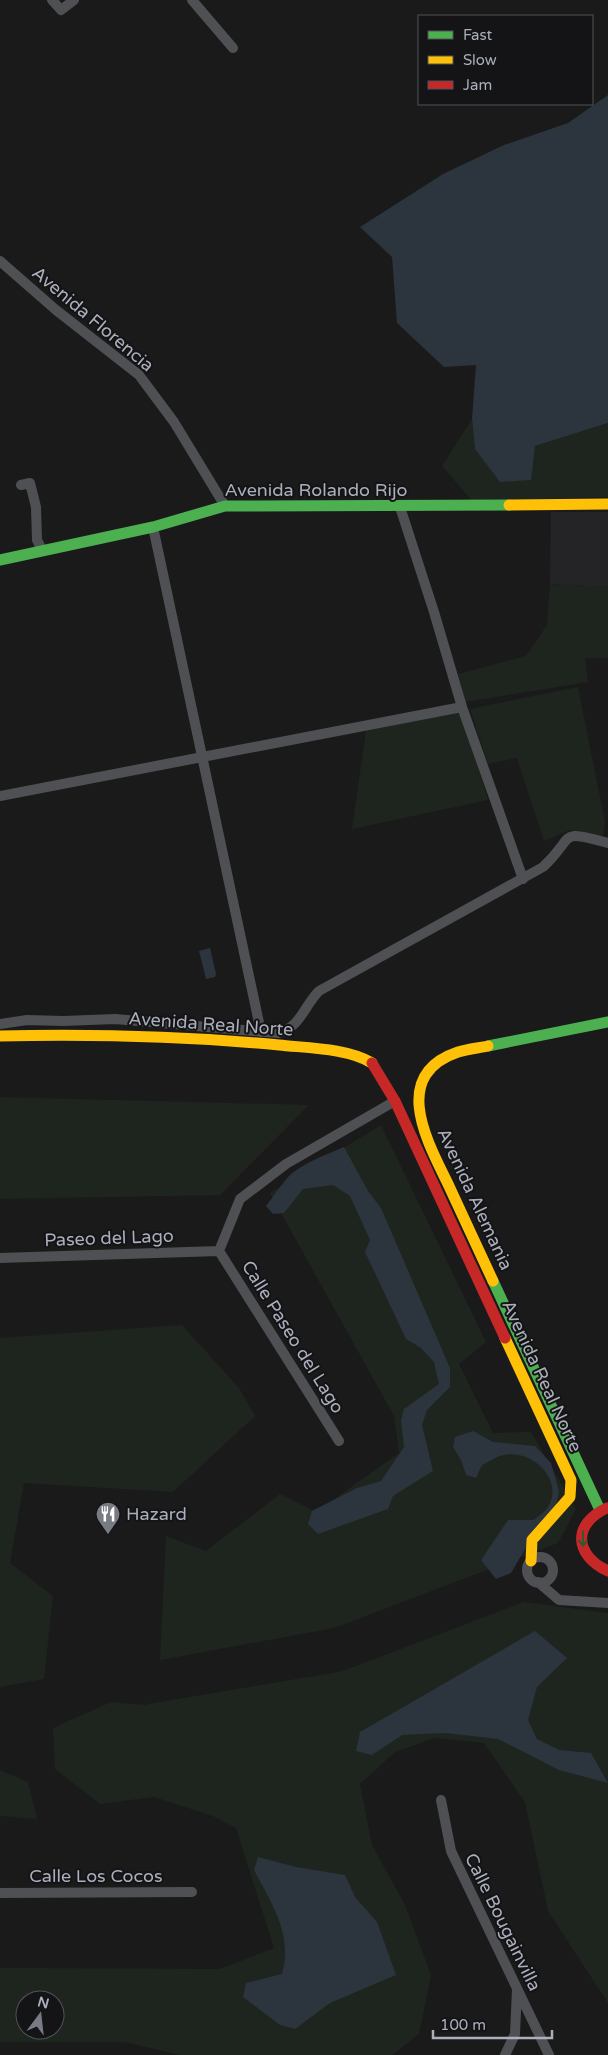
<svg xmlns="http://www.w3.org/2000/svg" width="608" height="2055" viewBox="0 0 608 2055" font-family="'Varela Round',sans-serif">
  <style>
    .built { fill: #242427 }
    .green { fill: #1e251f; fill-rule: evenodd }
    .water { fill: #2c343d }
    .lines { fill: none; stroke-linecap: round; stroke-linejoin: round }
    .street { stroke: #4e5054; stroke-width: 10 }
    .fast { stroke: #4caf50; stroke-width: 11 }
    .slow { stroke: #ffc107; stroke-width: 11 }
    .jam { stroke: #c62828; stroke-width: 11 }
    .oneway { stroke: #2d5a31 }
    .labels { text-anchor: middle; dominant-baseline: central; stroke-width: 4; stroke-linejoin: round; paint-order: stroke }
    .street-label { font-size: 18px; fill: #abafbb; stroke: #141417 }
    .poi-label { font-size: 18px; fill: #abafbb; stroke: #141417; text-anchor: start }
  </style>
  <rect width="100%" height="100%" fill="#1a1a1b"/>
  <path class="built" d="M551 512H608V587L550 584Z"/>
  <path class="green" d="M472 419 475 449 535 446 608 423V497L472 501 442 466Z
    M550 584 608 587V658H585L588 682 465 702 458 674 526 656 547 625Z
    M578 687 605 822 603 836 570 830 544 841 517 758 488 764 470 709Z
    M460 710 488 800 352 829 366 731Z
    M0 1097 309 1105 220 1195 0 1199Z
    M381 1125 486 1342 459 1364 493 1433 531 1432 576 1509 558 1543 334 1628 160 1660 166 1536 206 1551 280 1494 316 1512 399 1453 394 1416 270 1193Z
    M182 1325 239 1388 255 1416 173 1492 24 1483 10 1563 53 1596 44 1679 0 1687V1338Z
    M524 1602 608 1613V2003L548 1911 525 1802 484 1743 435 1738 395 1752 360 1784 372 1845 405 1905 431 1975 419 2034 392 2055H180L125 2042H0V1968L220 1969 274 1948 236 1828 213 1816 154 1797 100 1804 55 1769 53 1728 111 1702 143 1705 343 1671ZM25 2000H55V2030H25Z
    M0 1770 28 1782 37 1819 0 1816Z"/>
  <path class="water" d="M608 95V423L535 446 531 480 500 482 475 449 472 419 476 365 444 367 397 323 392 257 360 227 443 174 504 145 568 123Z
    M210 948 216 974 215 977 206 979 199 951Z
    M344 1147 368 1191 381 1208 450 1368V1387L427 1410 422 1425 433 1471 393 1496 388 1509 318 1534 308 1524 312 1511 357 1488 381 1481 404 1447 401 1420 404 1409 439 1384 434 1362 421 1348 406 1339 365 1252 370 1240 350 1196 333 1185 303 1189 284 1213 273 1214 266 1206C274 1196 282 1183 291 1174 304 1163 327 1154 344 1147Z
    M473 1431 493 1442 535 1446 551 1463 559 1491 556 1507 532 1537 511 1573 496 1579 481 1560 508 1520H534C538 1516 545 1512 548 1507 565 1479 531 1449 504 1455 497 1456 489 1462 482 1465L476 1478 466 1475 461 1460 453 1447 455 1437Z
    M535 1631 567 1658 537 1687 528 1720 537 1739 559 1750 591 1753 608 1783 559 1770 498 1739 445 1733 402 1735 372 1755 356 1751 360 1732Z
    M258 1857 296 1867 345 1875 355 1897 377 1922 396 1975 330 2003 295 2029 280 2025 243 1997 246 1983 282 1974C293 1935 272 1904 254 1870Z"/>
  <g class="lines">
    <path class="street" d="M52 0 61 10 74 0
      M192 0 233 48
      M0 261 56 310 139 375 174 422 225 506
      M21 485 30 483 36 507 37 540 42 550
      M400 507 434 612 462 707 523 879
      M153 527 261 1032
      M0 796 462 707
      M0 1024 27 1020 63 1021 115 1019 278 1033C300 1028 304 1006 319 991L543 867C576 837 556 828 608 843
      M219 1251 240 1199 286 1164 395 1101
      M219 1251 339 1441
      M0 1258 219 1251
      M527 1570a13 13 0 1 1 26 0a13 13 0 1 1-26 0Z
      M538 1582 559 1600 608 1603
      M441 1800 451 1851 549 2055
      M0 1893 192 1892
      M505 2055 515 2034 517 1989"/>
    <path class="fast" d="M0 560 153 527 225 506 509 505
      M488 1046 608 1022
      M493 1281 600 1510"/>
    <path class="slow" d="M509 505 608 504
      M0 1036C94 1034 185 1036 279 1045 306 1048 348 1048 372 1063
      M488 1046C479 1048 468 1049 458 1052 390 1075 427 1141 448 1184 463 1216 478 1249 493 1281
      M505 1338 571 1480 570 1497 532 1540 531 1561"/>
    <path class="jam" d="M372 1063 395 1101 505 1338
      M607 1508C572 1524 574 1555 608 1571"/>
  </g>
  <defs><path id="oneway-shaft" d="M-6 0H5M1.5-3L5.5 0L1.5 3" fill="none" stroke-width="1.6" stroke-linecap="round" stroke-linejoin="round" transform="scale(1.25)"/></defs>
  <use class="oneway" href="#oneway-shaft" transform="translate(583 1539) rotate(90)"/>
  <defs>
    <symbol id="restaurant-pin" viewBox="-11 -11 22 30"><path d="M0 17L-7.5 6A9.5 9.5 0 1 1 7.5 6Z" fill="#787b83" stroke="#141417"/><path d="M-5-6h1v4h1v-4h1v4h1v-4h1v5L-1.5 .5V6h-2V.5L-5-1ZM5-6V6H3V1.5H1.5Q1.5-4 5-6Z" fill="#fff"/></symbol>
  </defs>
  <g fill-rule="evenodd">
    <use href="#restaurant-pin" x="94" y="1500" width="28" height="38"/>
  </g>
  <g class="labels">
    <g class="street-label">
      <text transform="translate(93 319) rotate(40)">Avenida Florencia</text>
      <text x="316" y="490">Avenida Rolando Rijo</text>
      <text transform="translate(211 1024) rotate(4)">Avenida Real Norte</text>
      <text transform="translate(475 1199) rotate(65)">Avenida Alemania</text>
      <text transform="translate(109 1238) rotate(-2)">Paseo del Lago</text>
      <text transform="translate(293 1337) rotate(58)">Calle Paseo del Lago</text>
      <text transform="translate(542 1376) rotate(65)">Avenida Real Norte</text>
      <text x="96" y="1876">Calle Los Cocos</text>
      <text transform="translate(503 1922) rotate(64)">Calle Bougainvilla</text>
    </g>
    <g class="poi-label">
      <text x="126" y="1514">Hazard</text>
    </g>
  </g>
  <rect x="418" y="15" width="175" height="90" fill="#141417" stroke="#505259"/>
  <rect x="428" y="31" width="25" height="8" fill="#4caf50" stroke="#505259"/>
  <text x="463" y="40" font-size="15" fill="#abafbb">Fast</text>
  <rect x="428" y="56" width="25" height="8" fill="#ffc107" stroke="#505259"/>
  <text x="463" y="65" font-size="15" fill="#abafbb">Slow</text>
  <rect x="428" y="81" width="25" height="8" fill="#c62828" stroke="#505259"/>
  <text x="463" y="90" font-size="15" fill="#abafbb">Jam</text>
  <g transform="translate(40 2015) rotate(15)"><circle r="24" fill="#141417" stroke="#505259"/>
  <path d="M0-4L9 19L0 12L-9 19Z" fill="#787b83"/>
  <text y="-8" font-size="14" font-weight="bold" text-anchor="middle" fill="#abafbb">N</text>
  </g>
  <path d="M433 2030v8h119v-8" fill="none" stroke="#abafbb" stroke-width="2.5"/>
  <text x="440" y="2030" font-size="15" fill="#abafbb" stroke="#141417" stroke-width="4" paint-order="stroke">100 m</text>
</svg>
